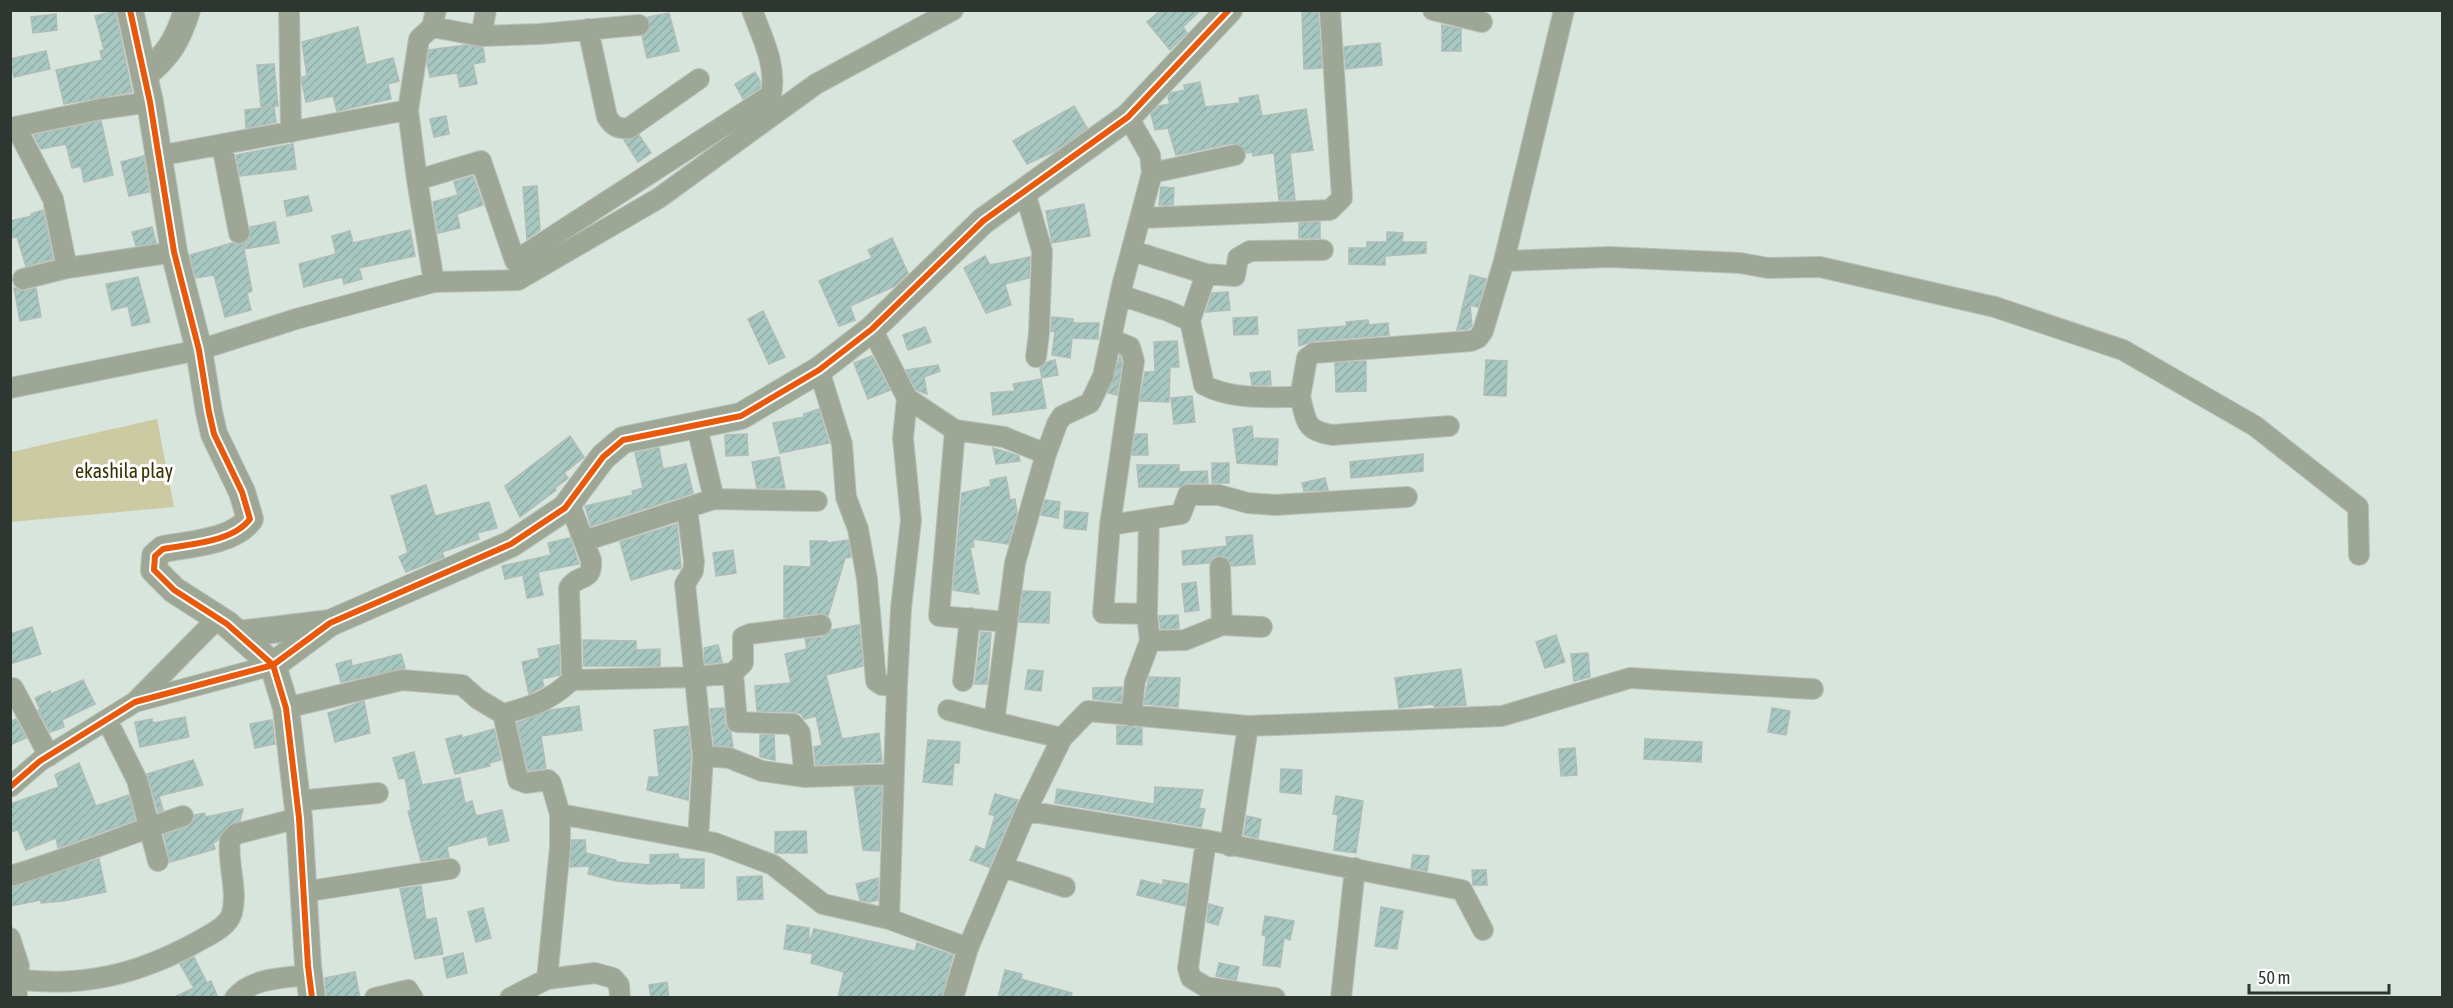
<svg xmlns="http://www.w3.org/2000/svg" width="2453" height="1008" viewBox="0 0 2453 1008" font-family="'Asap Condensed',sans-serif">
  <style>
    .green { fill: #cccaa3 }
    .building { fill: url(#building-hatch); stroke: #b0bcb7; stroke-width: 1.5 }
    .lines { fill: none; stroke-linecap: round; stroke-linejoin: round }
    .minor-casing { stroke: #b7c1ba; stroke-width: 22 }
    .tertiary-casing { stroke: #b7c1ba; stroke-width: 28 }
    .minor { stroke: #9ea795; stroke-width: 20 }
    .tertiary { stroke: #9ea795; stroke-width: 26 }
    .cycleway-casing { stroke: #fff; stroke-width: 10 }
    .cycleway { stroke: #e8590c; stroke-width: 6 }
    .labels { text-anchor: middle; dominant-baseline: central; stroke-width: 6; stroke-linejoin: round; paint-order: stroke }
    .park-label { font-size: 20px; fill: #3b3103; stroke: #fff }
  </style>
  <defs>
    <pattern id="building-hatch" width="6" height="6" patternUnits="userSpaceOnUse" patternTransform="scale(1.5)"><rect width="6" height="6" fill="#a6c8c1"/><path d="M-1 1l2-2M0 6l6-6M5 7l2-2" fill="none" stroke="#8faca6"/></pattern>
  </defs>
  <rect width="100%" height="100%" fill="#d8e5dc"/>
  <path class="green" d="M157 419 174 507 11 522V452Z"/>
  <path class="building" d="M1161 10H1201L1183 27 1187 33 1170 50 1147 22Z
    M1302 10H1318L1322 68 1304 69Z
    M115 11 132 92 64 104 56 70 102 60 100 51 104 50 95 16Z
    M669 13 679 51 647 58 642 36 650 29 648 17Z
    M56 14 57 30 33 33 31 17Z
    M1442 25 1461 29V51H1442Z
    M358 27 366 65 393 58 399 81 388 84 391 99 337 111 333 96 306 102 302 83V77L307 76 302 42Z
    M1380 43 1382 65 1346 69 1344 47Z
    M466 45 483 48 485 62 473 64 477 84 460 87 457 73 430 77 427 63 429 50Z
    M46 51 50 69 14 77 10 59Z
    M274 64 278 106 261 107 257 65Z
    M755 72 760 81V88L743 99 735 84Z
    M1200 82 1205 107 1240 103 1239 98 1258 95 1262 116 1306 109 1313 150 1290 153 1295 200H1279L1274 153 1253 156 1252 152 1247 153 1243 147 1233 143 1176 155 1168 128 1155 130 1151 114 1159 106 1170 104 1168 97 1171 93 1185 90 1184 85Z
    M1074 106 1087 128 1055 151 1027 164 1013 141Z
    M274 107 276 122 246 128 245 110Z
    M446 116 449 134 434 137 430 119Z
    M101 121 113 175 84 182 81 166 72 168 66 144 41 149 34 135Z
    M639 135 651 153 638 162 624 140Z
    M293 144 296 169 240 176 236 155Z
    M144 156 149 192 129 196 121 162Z
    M473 176 483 205 457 214 460 228 438 233 433 202 458 195 454 182Z
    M537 186 540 230 527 239 523 187Z
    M1161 187 1174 188 1173 205H1159Z
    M308 196 312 211 287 216 284 201Z
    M1084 204 1090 236 1052 243 1046 211Z
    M43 210 53 259 26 266 17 237 10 238V221L32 216 31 214Z
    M275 222 279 243 245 249 244 243 250 236V227Z
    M1320 222V238H1299V223Z
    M152 227 156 243 136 246 132 232Z
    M410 230 415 256 359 268 362 279 344 284 342 277 304 287 299 264 336 254 332 236 350 231 353 243Z
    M1387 232 1403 233 1402 242H1426V253L1385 256V265L1349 264V248H1367V242H1387Z
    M892 238 908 273 895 286 850 306 855 320 839 326 819 281 872 258 868 250Z
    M232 243 243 244 252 291 247 293 251 310 225 317 214 275 196 278 190 255Z
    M985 256 990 265 1030 257 1029 278 1005 284 1011 305 986 313 964 268Z
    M1470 275 1486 279 1478 307 1470 305 1472 326 1468 329 1457 330Z
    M138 277 150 322 132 326 128 306 112 310 106 284Z
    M14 288 25 291 36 288 41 317 20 321Z
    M1228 292 1230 310 1206 312 1212 293Z
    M763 311 785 357 769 364 748 319Z
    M1052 317 1073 319V323H1099L1098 339 1072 338 1070 358 1052 355 1055 332 1051 331Z
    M1257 317 1258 334 1234 335 1233 318Z
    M1368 320 1369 325 1388 323 1389 335 1313 341 1299 346 1298 330 1347 326 1346 322Z
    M925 327 931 342 908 350 903 335Z
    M1177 341 1179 367H1170L1169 402 1140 401 1145 372H1155L1154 342Z
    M872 356 890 390 868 399 854 363Z
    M1120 356 1122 362 1117 395 1108 393Z
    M1055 360 1058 375 1042 378 1040 368 1047 362Z
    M1486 360 1507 361 1506 396 1484 395Z
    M1366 361V391L1336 392 1335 363Z
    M938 365 940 371 924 377 927 394 916 390 906 370Z
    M1270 371 1271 385H1252L1250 373Z
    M1041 379 1046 408 993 415 991 393 1015 391 1013 384Z
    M1192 396 1195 422 1174 424 1171 398Z
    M819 409 829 443 780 453 773 423 804 417V414Z
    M1252 426 1253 438 1278 439 1277 465 1237 463 1233 429Z
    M747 434 748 455 726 456 725 435Z
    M1135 434H1147L1148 455H1132Z
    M570 436 584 457 564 473 568 478 555 488 556 490 520 517 505 486Z
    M659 448 663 469 686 464 693 493 591 526 585 506 633 495 632 491 643 488 635 453Z
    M993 448 1019 456 1020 461 996 464Z
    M1423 454V471L1351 478 1350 462Z
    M779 457 785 488H757L752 462Z
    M1212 463H1229V483H1212Z
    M1137 465H1179V472L1207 471 1208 483H1188L1179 487H1139Z
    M1006 477 1010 500 1015 499 1017 513 1008 544 973 539 974 547H970L979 594 953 590 962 493 991 486 990 480Z
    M1325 478 1328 490 1304 491 1302 483Z
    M426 485 435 516 489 502 497 528 477 533 479 539 442 552 444 557 406 572 399 557 408 553 391 496Z
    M1045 500 1060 502 1058 518 1041 515Z
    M1065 511 1088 513 1086 530 1064 528Z
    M677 524 681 568 673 570 672 568 631 580 620 542Z
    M1252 535 1255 564 1232 566 1226 557 1220 555 1213 557 1209 563 1183 565 1182 551 1227 546 1226 537Z
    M570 538 579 564 538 572 543 595 527 598 523 575 505 579 502 566 551 555 548 543Z
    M848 540 851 557 845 558 828 616 819 613 784 618V566L811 567 810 541H827V543Z
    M733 550 736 573 716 576 713 553Z
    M1196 582 1199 610 1185 612 1182 584Z
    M1023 591 1050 592 1049 623 1019 622Z
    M1178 615 1179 628 1161 629 1159 616Z
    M859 625 863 666 826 675 842 739 879 733 882 762 816 765 814 747 822 745 816 716 804 719 802 714 794 712 757 711 755 686 791 683 785 654 807 649 805 639 823 637 832 630Z
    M32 627 41 654 10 664V634Z
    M981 632 991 633 987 684H975Z
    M1556 635 1565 662 1545 668 1536 642Z
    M583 640 636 641V650L660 649V666H584Z
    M559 645 560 675 542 679 544 686 529 694 522 662 540 658 538 649Z
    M718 645 722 662 705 664 704 648Z
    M1588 653 1590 677 1574 681 1571 654Z
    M401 654 405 668 341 682 336 664 351 660 352 666Z
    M1461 669 1466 705 1434 707V704L1399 708 1395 678Z
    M1028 670 1043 671 1041 691 1025 689Z
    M1149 677 1180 678 1178 707 1144 704Z
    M83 680 95 704 62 720 64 727 50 732 38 710 40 709 35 698 50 691 51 694Z
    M1122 687 1121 702 1093 699V688Z
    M364 701 370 733 335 742 328 713Z
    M579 706 582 730 541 736 546 768 528 771 517 723 550 710Z
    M724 708 725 724 731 733 733 747 714 745 710 709Z
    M1772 708 1790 711 1786 735 1768 732Z
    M185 717 189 737 140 747 135 722 152 719 153 723Z
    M16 719 26 738 10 745V722Z
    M272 720 275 744 255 748 250 724Z
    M688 726 691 756 688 800 647 790 649 777H659L654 730Z
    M1117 726 1142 728V745L1117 744Z
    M494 729 501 760 489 763 490 766 455 774 446 739 462 735V738Z
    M760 735H774L775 760 760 757Z
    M1645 739 1702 742 1701 762 1644 759Z
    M928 740 960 742 959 763H954L952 785 923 782Z
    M1575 748 1577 775 1561 776 1559 749Z
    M414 752 422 785 460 778 465 803 472 801 476 816 502 810 509 841 489 845 487 836 447 847 449 857 421 861 408 811 411 810 405 778 399 779 393 758Z
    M193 760 203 785 159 796 163 810 158 812 147 774Z
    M79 763 96 806 129 795 135 820 58 848 56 838 26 850 18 830 10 832V804L59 787 55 775Z
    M1281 769 1302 770 1301 794 1280 792Z
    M882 786 879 851 863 850 854 787Z
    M1155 787 1203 790 1199 808 1205 809 1201 827 1055 803 1057 789 1154 804Z
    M995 794 1018 800 989 867 970 860 976 846 985 850 995 816 989 814Z
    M1336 796 1363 801 1356 853 1334 850 1338 815 1333 814Z
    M243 809 240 821 228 826 218 840 213 843 215 849 170 862 164 835 187 827 192 823 195 815 204 813 206 817Z
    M1247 816 1261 819 1258 838 1244 835Z
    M806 831 807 853H775V832Z
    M572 840H585L586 853 616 860V862L650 865V855L678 854 679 859H704V888H681V883L649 884 616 881 588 874 590 866 570 867Z
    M1413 855 1429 856 1427 871 1411 868Z
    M99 859 106 892 63 901 41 903V900L10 906V888Z
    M1472 870H1486L1487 885H1473Z
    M762 876 763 899 738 900 737 877Z
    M878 878V900L870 902 860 900 856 884Z
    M1141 880 1163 885V880L1188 884 1185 906 1137 895Z
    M421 886 426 920 436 918 443 954 415 959 400 889Z
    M1209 904 1223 908 1218 925 1207 922Z
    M1381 907 1403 911 1397 949 1375 946Z
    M483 908 491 938 476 942 468 912Z
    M1265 916 1294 921 1290 940 1284 938 1280 967 1263 965 1266 936 1262 935Z
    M787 925 809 928V944L814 929 915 951 917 943 953 955 941 998H838L844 972 811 963 813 954 784 949Z
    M463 953 467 973 447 978 443 958Z
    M194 957 207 983 211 981 218 998H172L194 988 180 964Z
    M1219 963 1239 967 1236 980 1216 976Z
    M1005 970 1022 974 1021 979 1072 993 1071 998H998Z
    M355 972 360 998H327L325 978Z
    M667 982 669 998H651L649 985Z"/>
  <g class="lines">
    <defs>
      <path id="minor" d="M289 10 291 132
        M1433 10 1482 22
        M432 27 481 36 486 10
        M588 29 607 117C613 126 617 129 629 128L699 79
        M481 36 540 34 639 25
        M408 110 417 180 481 161 515 261 771 95C777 64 762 38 752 10
        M16 127 53 199 67 268
        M10 128 101 109 150 102
        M222 145 239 233
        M158 156 408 110 419 39 432 27 436 10
        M1152 173 1235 155
        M417 180 434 282
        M1025 192 1042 251 1039 333 1036 357
        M1142 218 1330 210 1342 198 1330 10
        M1133 251 1206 274 1190 321
        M1504 261 1610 257 1740 263 1768 268 1820 267 1995 307 2123 350 2255 426 2358 507 2359 555
        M1206 274 1235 276 1238 258 1250 251 1323 250
        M23 279 67 268 174 252
        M1120 295 1168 311 1190 321 1204 385C1231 400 1270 397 1300 397 1307 422 1304 430 1332 435L1449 426
        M872 329 907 398 903 438 911 520 901 608 897 686
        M1113 340 1130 347 1134 361 1110 525 1103 613 1147 614 1150 641 1185 640 1222 625 1262 627
        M819 370 842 444 846 497 858 529 867 579 876 681 882 685 897 686 889 919
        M10 388 199 350 296 319 434 282 518 280 659 198 816 84 953 10
        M1300 397 1307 358 1314 353 1471 341 1478 338 1483 331 1504 261 1564 10
        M907 398 955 430 1004 437 1046 454
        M696 423 714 499
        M955 430 939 616 1007 622
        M687 508 694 562 693 571 685 584 703 756
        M1110 525 1181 514 1188 495H1219L1248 503 1275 505 1407 497
        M584 541 714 499 817 501
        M1220 567 1222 625
        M1147 614 1149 520
        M733 673 743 663V637L750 634 821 625
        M572 680 695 677 733 673 737 722 793 724 800 733 805 777
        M963 681 970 618
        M13 688 49 756
        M135 702 218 618
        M286 708 402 680 462 685 478 699 503 714C533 706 549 701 572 680L569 588C578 573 593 583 591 560L569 502
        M948 710 994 722
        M503 714 518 780 526 783 548 780 551 783 560 814 715 843 773 865 823 904 889 919 968 948
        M1131 716 1135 681 1150 641
        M107 720 137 780 158 861
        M1062 738 994 722 1015 563 1046 454 1057 424 1062 416 1090 403 1103 376 1122 286 1152 173 1150 155 1128 117
        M10 787 40 761 135 702 273 665
        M297 801 378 793
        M1026 811 1206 840 1462 890 1483 930
        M698 840 703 756 729 758 762 771 805 777 894 774
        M1206 840 1188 968 1191 978 1206 987 1275 998
        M1230 846 1248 726
        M1003 867 1065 887
        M10 876C69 859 125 835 183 816
        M303 892 450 869
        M10 938 19 966 16 979C83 988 139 974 197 942 209 935 228 927 232 913 238 890 227 863 230 840L236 834 299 818
        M16 979 17 998
        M547 979 560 847V814
        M235 998C252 977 285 978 309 975
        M375 998 408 990 413 998
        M510 998 547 979 595 973 613 978 619 985 620 998
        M953 998 968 948 1026 811 1062 738 1088 711 1248 726 1502 716 1630 678 1813 689
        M1341 998 1355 868"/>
      <path id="tertiary" d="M130 10 150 102 174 252 199 350 209 412 214 434 242 492 250 519C233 542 190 544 163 549L155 556 154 570 174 590 227 624 273 665 286 708 299 818 308 966 312 998
        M144 75C168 56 178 40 187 10
        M238 634 330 623
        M273 665 330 623 511 544 565 508 603 457 623 440 741 416 819 370 872 329 983 221 1128 117 1229 10"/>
    </defs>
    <use href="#minor" class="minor-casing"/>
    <use href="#tertiary" class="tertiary-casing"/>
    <use href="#minor" class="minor"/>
    <use href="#tertiary" class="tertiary"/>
    <defs>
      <path id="cycleway" d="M130 10 150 102 174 252 199 350 209 412 214 434 242 492 250 519C233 542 190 544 163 549L155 556 154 570 174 590 227 624 273 665 286 708 299 818 308 966 312 998
        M10 787 40 761 135 702 273 665 330 623 511 544 565 508 603 457 623 440 741 416 819 370 872 329 983 221 1128 117 1229 10"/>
    </defs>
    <use href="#cycleway" class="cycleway-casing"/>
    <use href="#cycleway" class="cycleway"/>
  </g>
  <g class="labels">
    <g class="park-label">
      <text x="124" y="470">ekashila play</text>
    </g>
  </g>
  <rect width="2453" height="1008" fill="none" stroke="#2d3630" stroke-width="24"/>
  <path d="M2249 984v9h140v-9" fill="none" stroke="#2d3630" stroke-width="3"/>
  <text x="2258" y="984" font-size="18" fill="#2d3630" stroke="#ffffff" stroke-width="4.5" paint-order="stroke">50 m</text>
</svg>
